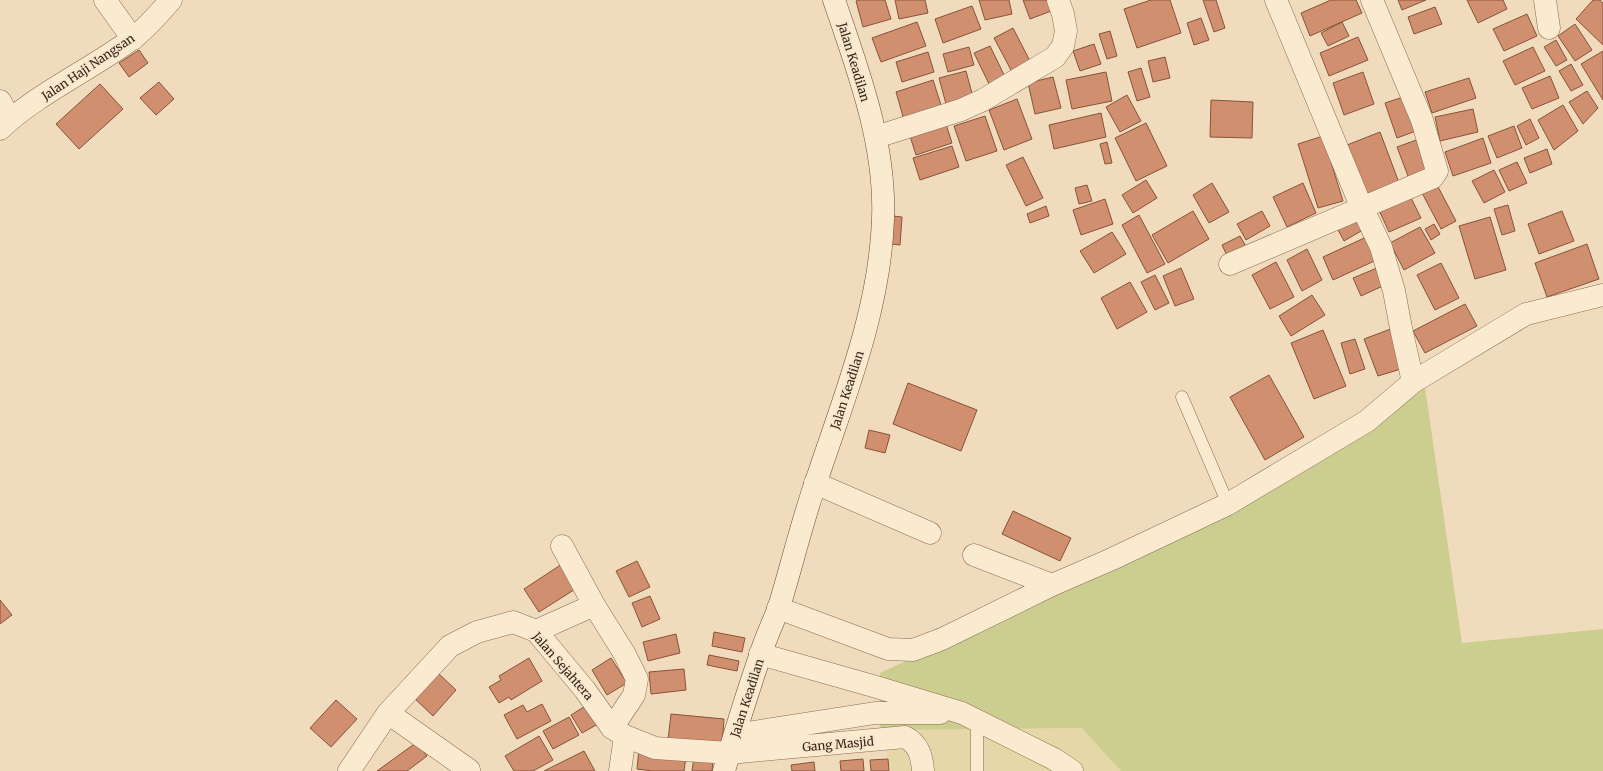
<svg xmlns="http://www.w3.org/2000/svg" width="1603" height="771" viewBox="0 0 1603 771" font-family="Merriweather,serif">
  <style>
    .farmland { fill: #e6d7a9 }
    .green { fill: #ccce90 }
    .building { fill: #d09070; stroke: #88523a }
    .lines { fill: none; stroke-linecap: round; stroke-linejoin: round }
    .lane-casing { stroke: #886c55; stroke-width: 13 }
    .street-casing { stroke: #886c55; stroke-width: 23 }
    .secondary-casing { stroke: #6a4d39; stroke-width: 23 }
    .lane { stroke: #faead0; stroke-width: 12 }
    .street { stroke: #faead0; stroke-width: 22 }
    .secondary { stroke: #faead0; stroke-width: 22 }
    .labels { text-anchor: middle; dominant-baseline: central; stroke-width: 4; stroke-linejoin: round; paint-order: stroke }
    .street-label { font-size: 12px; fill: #36261b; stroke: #f7e7cc }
  </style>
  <rect width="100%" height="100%" fill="#f0dcbc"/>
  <path class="farmland" d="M1082 728 1121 771H891L880 730Z"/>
  <path class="green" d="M1424 380 1462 643 1603 629V771H1121L1082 728 880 730V673L1197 524Z"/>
  <path class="building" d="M858 0H885L891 19 863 27 856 1Z
    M895 0H925L928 13 899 19Z
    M979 0H1009L1012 14 985 20Z
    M1023 0H1051L1054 10 1030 19Z
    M1151 0H1170L1181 33 1137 48 1124 9Z
    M1203 0H1216L1225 28 1214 32Z
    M1331 0H1356L1362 13 1310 36 1301 13Z
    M1398 0H1426L1402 10Z
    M1467 0H1503L1507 9 1478 23Z
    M1593 0H1600L1603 3V45L1576 19Z
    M972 6 981 29 943 43 935 19Z
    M1435 7 1442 24 1414 34 1408 17Z
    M1527 14 1537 36 1504 51 1493 29Z
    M1201 18 1209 40 1194 45 1187 23Z
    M917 22 926 46 881 62 872 38Z
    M1342 22 1349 36 1328 46 1321 33Z
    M1575 24 1592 50 1575 61 1558 36Z
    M1013 28 1031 63 1012 72 994 38Z
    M1110 31 1117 56 1107 59 1099 34Z
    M1358 37 1368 60 1329 76 1320 53Z
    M1556 40 1567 60 1556 66 1544 47Z
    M1094 44 1101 64 1080 71 1073 51Z
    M990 46 1006 79 990 86 974 53Z
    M969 47 974 65 948 72 943 54Z
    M1533 47 1545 71 1515 85 1503 61Z
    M139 50 148 63 129 77 119 63Z
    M1603 51V100L1581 64Z
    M928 52 934 72 902 82 896 62Z
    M1165 57 1170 78 1153 82 1148 61Z
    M1571 64 1583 85 1571 91 1559 71Z
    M1141 68 1150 97 1137 101 1128 72Z
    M966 71 973 97 946 104 939 78Z
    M1106 72 1112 101 1072 109 1066 80Z
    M1363 72 1374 104 1344 115 1333 83Z
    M1550 76 1559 98 1532 109 1522 88Z
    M1053 77 1061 108 1035 114 1028 83Z
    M1469 78 1476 98 1432 113 1425 92Z
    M933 80 942 108 904 120 896 92Z
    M159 82 174 99 156 115 140 98Z
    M100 84 123 109 79 149 56 124Z
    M1587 91 1598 108 1583 124 1569 102Z
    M1127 95 1141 121 1120 132 1106 107Z
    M1403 97 1416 131 1397 138 1385 103Z
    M1017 99 1032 139 1004 150 989 110Z
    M1211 100 1253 102 1252 138 1210 137Z
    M1563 105 1578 131 1554 150 1538 120Z
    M1473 109 1478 132 1440 141 1435 117Z
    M1101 113 1106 137 1054 149 1049 125Z
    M985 116 997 151 966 161 954 126Z
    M1530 119 1539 138 1526 145 1517 126Z
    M945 121 952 143 916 155 909 133Z
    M1146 123 1167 166 1136 181 1115 138Z
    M1514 126 1522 148 1497 158 1488 136Z
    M1380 132 1401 188 1369 201 1347 145Z
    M1323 136 1343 201 1318 208 1298 144Z
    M1483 138 1491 163 1453 176 1445 152Z
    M1419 139 1434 176 1411 184 1397 147Z
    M1107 142 1112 163 1105 164 1100 144Z
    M952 146 959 167 920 180 913 158Z
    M1547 149 1552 164 1530 173 1524 158Z
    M1023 157 1043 198 1026 206 1006 165Z
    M1517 162 1527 183 1509 191 1499 170Z
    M1494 170 1505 192 1484 203 1472 181Z
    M1146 180 1157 198 1133 213 1122 195Z
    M1212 183 1229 212 1209 223 1193 195Z
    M1303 183 1316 213 1287 227 1273 197Z
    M1436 183 1456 221 1441 229 1421 191Z
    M1087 185 1092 201 1079 204 1075 188Z
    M1409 194 1421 218 1389 232 1378 208Z
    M1105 199 1113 224 1081 235 1073 210Z
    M1508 205 1515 231 1502 235 1494 209Z
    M1046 206 1049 216 1030 223 1027 214Z
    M1193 211 1209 239 1168 263 1152 235Z
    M1262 211 1270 226 1246 240 1237 224Z
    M1562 211 1574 241 1539 254 1528 224Z
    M1360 212 1368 227 1344 241 1336 226Z
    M884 215 902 217 900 245 882 243Z
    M1139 215 1165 264 1147 273 1122 225Z
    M1490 217 1506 270 1475 279 1459 226Z
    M1434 224 1440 234 1431 240 1425 229Z
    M1420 227 1435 253 1404 270 1390 243Z
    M1112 232 1126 254 1094 273 1080 251Z
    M1373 234 1383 257 1333 280 1323 257Z
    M1240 236 1248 250 1229 260 1222 245Z
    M1587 244 1599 279 1547 297 1535 263Z
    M1307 249 1322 280 1302 291 1287 260Z
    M1276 262 1294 297 1270 309 1252 275Z
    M1441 263 1459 298 1435 310 1417 275Z
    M1181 268 1194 299 1175 306 1163 276Z
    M1377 268 1385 285 1361 296 1353 278Z
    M1155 275 1169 303 1155 310 1141 282Z
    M1130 282 1147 312 1117 329 1101 298Z
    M1312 295 1325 315 1291 336 1279 316Z
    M1465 304 1477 326 1425 353 1413 331Z
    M1396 327 1401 369 1378 376 1364 339Z
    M1323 330 1346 386 1314 399 1291 343Z
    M1355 339 1365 369 1350 374 1341 343Z
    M1269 375 1304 437 1265 460 1230 397Z
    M908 383 977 410 961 451 893 424Z
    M869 430 890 435 885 453 865 448Z
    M1013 511 1071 538 1060 561 1002 534Z
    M637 561 650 587 629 597 616 571Z
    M562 564 577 588 539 612 524 589Z
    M650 596 660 619 642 627 632 603Z
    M0 600 12 615 0 624Z
    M714 632 745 638 742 652 712 646Z
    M676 634 680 653 648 661 643 642Z
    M709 655 739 661 737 671 707 665Z
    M529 658 542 681 511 700 509 697 499 703 489 687 501 680 499 676Z
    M611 658 627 683 607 695 592 670Z
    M684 669 686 690 651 694 649 672Z
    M438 673 456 690 433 716 414 698Z
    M336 700 357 719 331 747 310 728Z
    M542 704 551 721 517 739 504 715 523 705 527 712Z
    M587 705 598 724 582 733 571 715Z
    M671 714 724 719 722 745 668 740Z
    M569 717 579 735 553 749 543 731Z
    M539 736 553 760 533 771H514L505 756Z
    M417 742 427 756 407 771H377Z
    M639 749 686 757 684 771H652L637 769Z
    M584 751 595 771H544Z
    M694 757 713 760 712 771H692Z
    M863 759 864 771H841L840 761Z
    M888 759 889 771H871L870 760Z
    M814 762 815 771H792L791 765Z"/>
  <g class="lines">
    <defs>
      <path id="lane" d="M1182 397 1228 504
        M977 771V721"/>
      <path id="street" d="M105 0 133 39
        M1276 0 1359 201 1381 247 1394 291 1401 328 1413 382
        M1545 0 1549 28
        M0 101 10 119
        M0 129C38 93 90 70 132 39 147 28 159 13 171 0
        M876 137 961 110 983 100 1055 57 1063 46 1066 31 1063 14 1058 0
        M1230 264 1432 178 1437 171 1422 120 1372 0
        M815 483 930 533
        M562 546 594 605 624 653 637 679 634 695 612 728
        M974 555 1052 585
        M778 608 888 649 913 650 942 639 1052 585 1112 559 1228 504 1367 421 1413 382 1526 314 1603 295
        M536 631 594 605
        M760 654 873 686 962 713 1054 759 1072 771
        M388 713 469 770
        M735 735 875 713H940
        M349 771 388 713 450 646 477 632 513 622 536 631 585 690 612 728 625 736 655 748 729 753 905 737C919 744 922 757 923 771
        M620 771 625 736"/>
      <path id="secondary" d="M724 771C735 732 747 694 760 656 765 639 773 623 779 607 792 565 802 521 817 479 845 395 880 309 883 219 886 144 858 70 834 0"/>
    </defs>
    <use href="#lane" class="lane-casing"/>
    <use href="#street" class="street-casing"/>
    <use href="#secondary" class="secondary-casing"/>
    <use href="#lane" class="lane"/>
    <use href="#street" class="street"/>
    <use href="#secondary" class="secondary"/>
  </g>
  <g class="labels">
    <g class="street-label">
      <text transform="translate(854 62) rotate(73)">Jalan Keadilan</text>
      <text transform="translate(88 67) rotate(-34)">Jalan Haji Nangsan</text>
      <text transform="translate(847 390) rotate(-72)">Jalan Keadilan</text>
      <text transform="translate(563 666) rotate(49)">Jalan Sejahtera</text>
      <text transform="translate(747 698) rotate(-72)">Jalan Keadilan</text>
      <text transform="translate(838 744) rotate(-5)">Gang Masjid</text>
    </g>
  </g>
</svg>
